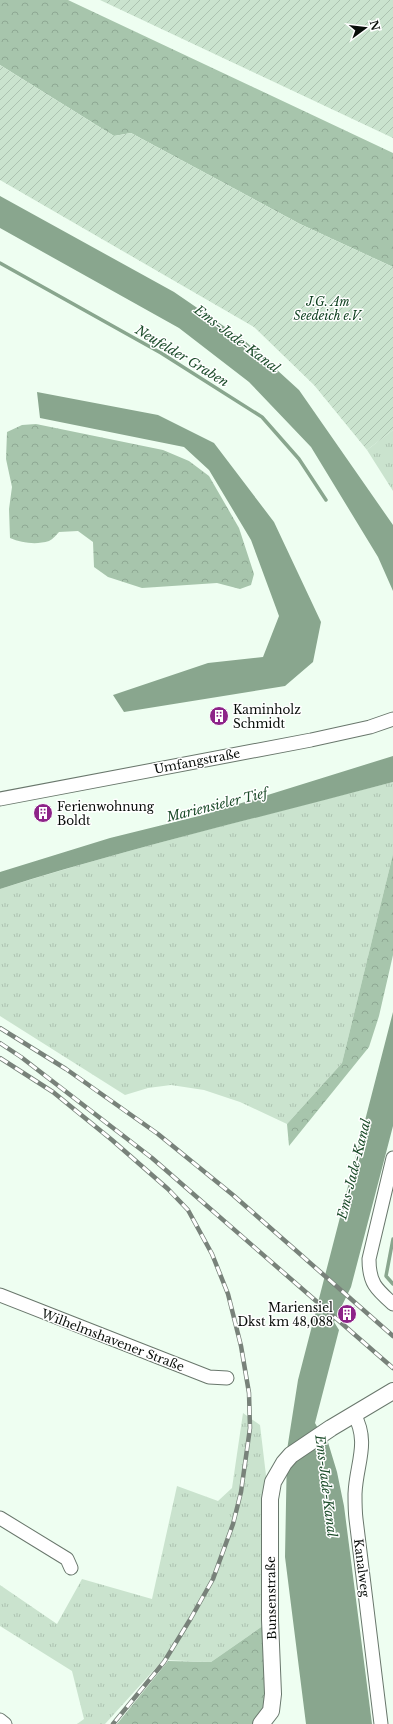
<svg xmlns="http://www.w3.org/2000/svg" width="393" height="1724" viewBox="0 0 393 1724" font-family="'Libre Baskerville',serif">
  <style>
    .grass { fill: url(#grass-tufts) }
    .forest { fill: url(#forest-crowns) }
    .garden { fill: url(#garden-furrows) }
    .water { fill: #89a68e }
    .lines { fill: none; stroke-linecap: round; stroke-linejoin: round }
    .stream { stroke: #89a68e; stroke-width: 3.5 }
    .minor-casing { stroke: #69776c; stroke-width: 15 }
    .tertiary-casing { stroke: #69776c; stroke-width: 18 }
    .minor { stroke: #fff; stroke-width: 13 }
    .tertiary { stroke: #fff; stroke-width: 16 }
    .rail-casing { stroke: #78827a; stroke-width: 4.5 }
    .rail { stroke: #fff; stroke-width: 3; stroke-dasharray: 9; stroke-linecap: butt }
    .labels { text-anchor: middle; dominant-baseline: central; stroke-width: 3; stroke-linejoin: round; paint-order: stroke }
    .park-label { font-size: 12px; font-style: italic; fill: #0b3d1c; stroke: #fff }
    .poi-label { font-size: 12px; fill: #080d09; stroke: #fff; text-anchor: start }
    .street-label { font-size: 12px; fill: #080d09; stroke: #fff }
    .water-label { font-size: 13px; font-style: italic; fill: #1c4c2a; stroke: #fff }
  </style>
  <defs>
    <pattern id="grass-tufts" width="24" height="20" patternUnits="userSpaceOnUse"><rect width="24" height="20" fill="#cae3ce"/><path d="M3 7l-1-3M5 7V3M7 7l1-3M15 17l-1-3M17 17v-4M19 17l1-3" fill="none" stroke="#acc2b0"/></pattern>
    <pattern id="forest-crowns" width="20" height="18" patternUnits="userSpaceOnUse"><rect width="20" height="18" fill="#a7c5ac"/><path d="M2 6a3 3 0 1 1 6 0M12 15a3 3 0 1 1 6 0" fill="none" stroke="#8ea893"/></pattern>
    <pattern id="garden-furrows" width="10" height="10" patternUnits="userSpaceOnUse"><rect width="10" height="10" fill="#cae3ce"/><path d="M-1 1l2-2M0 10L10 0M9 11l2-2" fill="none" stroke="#acc2b0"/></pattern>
  </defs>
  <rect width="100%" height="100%" fill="#eefef1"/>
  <path class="grass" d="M393 430V491L367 450Z
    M393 782V854L342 1063 287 1124 240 1102 204 1090 171 1085 148 1088 125 1095 0 1016V889C129 848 262 816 393 782Z
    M243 1413 260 1425 267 1484V1623L211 1662 163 1660 105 1724H77L84 1719 72 1671 0 1626V1585L57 1624 82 1579 152 1599 177 1486 218 1501 232 1488Z"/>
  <path class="forest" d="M0 0H68L393 153V267L300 224 131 133 114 136 0 65Z
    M36 424 163 450 189 461 209 476 239 528 254 574 251 585 240 589 217 583 142 588 108 577 94 567 93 542 78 531 59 532C56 535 53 539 49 541 36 545 22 543 10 538L9 509 12 487 6 459 7 432 22 425Z
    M393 854V955L379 1016 369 1047 289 1146 287 1124 342 1063Z
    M267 1623 270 1724H117L168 1661 211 1662Z"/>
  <path class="garden" d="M100 0H393V138Z
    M0 65 114 136 131 133 300 224 393 267V430L367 450 314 385 254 327 0 180Z"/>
  <path class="water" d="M0 196 174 292 244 340 299 390 393 525V591L378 557 311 447 249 382 179 328 0 228Z
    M37 392 158 415 214 443 274 522 321 622 313 662 285 686 124 712 113 695 208 663 263 657 279 616 251 540 209 470 184 447 40 418Z
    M393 756V782C262 817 129 848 0 889V872L110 838 203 815Z
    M393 1012V1126L351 1287 334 1322 339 1330 315 1423 324 1439H327L337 1472 344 1506 372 1724H306L285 1557 287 1450 298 1380Z"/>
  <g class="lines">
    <path class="stream" d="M0 263 161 353 262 417 299 459 326 500
      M393 1239 386 1276 393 1284"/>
    <defs>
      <path id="minor" d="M0 799 311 740 370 727 393 719
        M393 1158 369 1259C369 1283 376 1289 393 1304
        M0 1295 209 1377 227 1378
        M354 1414C370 1443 356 1464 355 1494 355 1502 355 1511 356 1519L381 1724
        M0 1518 67 1559 71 1568
        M0 1720 5 1724"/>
      <path id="tertiary" d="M261 1724 271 1711 273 1694 270 1620V1499L273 1482 284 1463 291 1455 331 1428 393 1391"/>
    </defs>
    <use href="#minor" class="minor-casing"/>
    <use href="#tertiary" class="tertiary-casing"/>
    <use href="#minor" class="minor"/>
    <use href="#tertiary" class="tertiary"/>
    <defs>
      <path id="rail" d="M0 1028 66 1069 158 1134 233 1195 393 1336
        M0 1043 21 1057 152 1158 393 1368
        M0 1058 53 1092 112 1140 168 1189 188 1210 212 1254 228 1294 241 1346 249 1393 250 1428 241 1492 233 1524 213 1579 191 1618 164 1662 113 1724"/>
    </defs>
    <use href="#rail" class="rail-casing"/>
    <use href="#rail" class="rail"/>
  </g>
  <defs>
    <symbol id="building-disc" viewBox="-11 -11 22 22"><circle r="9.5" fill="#8d2388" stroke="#fff"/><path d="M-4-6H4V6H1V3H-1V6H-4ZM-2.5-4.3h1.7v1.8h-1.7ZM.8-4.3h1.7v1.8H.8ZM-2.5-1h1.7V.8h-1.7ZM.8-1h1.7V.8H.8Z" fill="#fff"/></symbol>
  </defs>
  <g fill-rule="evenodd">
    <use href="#building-disc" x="208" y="705" width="22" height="22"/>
    <use href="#building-disc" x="32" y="802" width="22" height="22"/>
    <use href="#building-disc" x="336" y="1303" width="22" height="22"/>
  </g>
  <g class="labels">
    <g class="park-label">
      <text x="328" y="301">J.G. Am<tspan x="328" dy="14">Seedeich e.V.</tspan></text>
    </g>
    <g class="poi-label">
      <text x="233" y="709">Kaminholz<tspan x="233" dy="14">Schmidt</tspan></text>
      <text x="57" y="806">Ferienwohnung<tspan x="57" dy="14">Boldt</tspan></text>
      <text x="333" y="1307" text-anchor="end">Mariensiel<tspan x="333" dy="14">Dkst km 48,088</tspan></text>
    </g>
    <g class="street-label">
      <text transform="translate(197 761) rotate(-11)">Umfangstraße</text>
      <text transform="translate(113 1340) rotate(21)">Wilhelmshavener Straße</text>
      <text transform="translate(362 1568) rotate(83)">Kanalweg</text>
      <text transform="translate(271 1598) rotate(-91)">Bunsenstraße</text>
    </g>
    <g class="water-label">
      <text transform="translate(237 339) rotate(37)">Ems-Jade-Kanal</text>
      <text transform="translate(182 356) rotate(31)">Neufelder Graben</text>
      <text transform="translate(217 805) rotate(-14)">Mariensieler Tief</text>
      <text transform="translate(354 1169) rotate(-76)">Ems-Jade-Kanal</text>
      <text transform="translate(326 1486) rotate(83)">Ems-Jade-Kanal</text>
    </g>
  </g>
  <g transform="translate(365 28) rotate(75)" stroke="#ffffff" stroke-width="3" paint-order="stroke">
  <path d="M0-3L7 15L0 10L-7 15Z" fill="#080d09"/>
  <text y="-6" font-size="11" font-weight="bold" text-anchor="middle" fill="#080d09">N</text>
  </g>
</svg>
